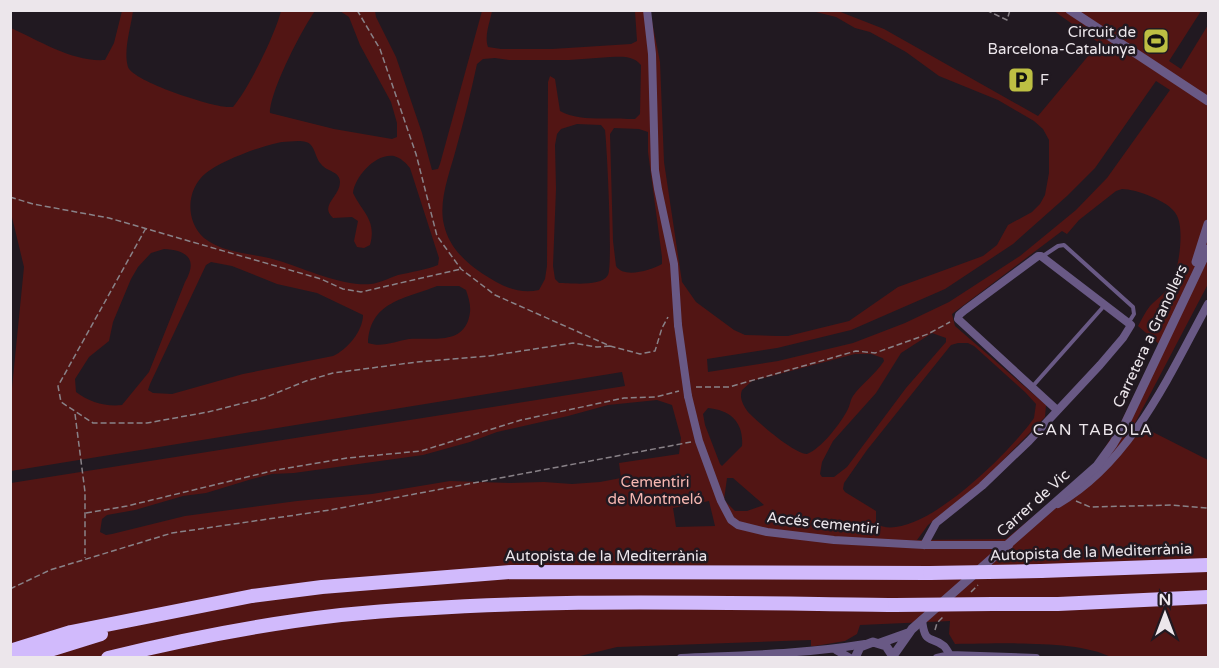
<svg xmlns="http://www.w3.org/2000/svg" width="1219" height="668" viewBox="0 0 1219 668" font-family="'Varela Round',sans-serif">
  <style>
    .green { fill: #521514; fill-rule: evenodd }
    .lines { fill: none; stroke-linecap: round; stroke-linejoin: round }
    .path { stroke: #898288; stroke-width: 1.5; stroke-dasharray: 6 3; stroke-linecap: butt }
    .service { stroke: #695985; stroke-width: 4 }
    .minor { stroke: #695985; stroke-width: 8 }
    .tertiary { stroke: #695985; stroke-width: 9 }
    .motorway { stroke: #d1bafc; stroke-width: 14 }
    .minor-bridge { stroke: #695985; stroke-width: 8 }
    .motorway-bridge { stroke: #d1bafc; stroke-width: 14 }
    .labels { text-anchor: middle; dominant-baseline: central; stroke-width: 5; stroke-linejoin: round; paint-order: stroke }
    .poi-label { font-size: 15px; fill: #ece6eb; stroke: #211921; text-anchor: end }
    .street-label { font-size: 15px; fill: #ece6eb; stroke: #211921 }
    .park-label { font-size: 15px; fill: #f7b7b1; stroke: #211921 }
    .neighbourhood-label { font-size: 16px; letter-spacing: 1.5px; fill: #ece6eb; stroke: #211921 }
  </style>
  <rect width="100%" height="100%" fill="#211921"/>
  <path class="green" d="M122 11H133C131 27 123 51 128 67 134 82 210 106 227 107H233C249 88 275 35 281 11H315C302 29 270 91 270 113L334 129 392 139 397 137V123L391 102 360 45 349 17 340 11H375L376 17 396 57 422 133 432 170 438 169 440 164 482 11H492C490 22 484 36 488 47L501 49H552L631 44 637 41 635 11H650L660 62 664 162 682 282 696 302 734 330 745 335 777 336H788L849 321 898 287 983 256 997 245 1008 225 1032 212 1040 204 1045 195 1049 173V140L1043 129 1034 121 998 100 939 76 906 52 870 32 855 28 836 17 812 11H838L884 29 1038 116 1099 43 1054 11H1201L1169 61 1181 69 1208 25V284L1135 423 1208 460V657H1111C1076 639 996 644 955 644L949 634 950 621 860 625 857 634 845 641 815 646H811V640L617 647 572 658 11 657V483L625 386 622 372 11 471V398L24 267 11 213V28C40 41 72 62 105 60L114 43ZM610 57C622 57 632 55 641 65L640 114 635 119H628C607 117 579 122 560 111L555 79 550 76 548 82 547 266 545 279 539 290C518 295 500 285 483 274 465 262 449 247 444 225 438 201 450 172 456 149 464 120 471 92 477 64L483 59 495 58 509 60H569ZM1156 81 1170 90 1107 178 1076 210 1020 256 949 302 905 323 853 343 778 361 708 372 707 359 777 348 851 330 945 289 1013 244 1067 196 1095 168ZM577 124 601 125 605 130C607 146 613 266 608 275 601 287 571 283 559 283L555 279 553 266 556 189 555 145 557 134 561 129ZM614 128 639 129 648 132V152L662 257V264C651 270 624 279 616 266L613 241 610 134ZM282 142C289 142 299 140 306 142 315 144 315 158 321 164 327 172 340 171 340 182 340 197 319 205 333 218L352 217 358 221 354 241 357 247 364 248 370 245C377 220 362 212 353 193 355 176 376 153 394 156 401 158 406 163 410 168L439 258 438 265C426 270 411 272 398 275 389 278 380 283 371 284 347 287 306 270 283 262 258 253 225 255 204 238 185 221 186 189 206 173 221 161 263 145 282 142ZM1122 189C1136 189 1169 201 1176 214 1185 227 1179 268 1172 282 1167 292 1158 298 1150 306 1145 312 1142 319 1138 326L1159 344 1122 420 1096 462 1059 495 1006 539 917 540 928 525 981 483 1045 417 1046 405 955 326 952 314 1062 231 1067 234 1079 220 1116 191ZM164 249C188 250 198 260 185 282L149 372 122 405C106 407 89 402 76 392L75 379 89 357 109 341 113 322 131 279 138 267 151 253ZM211 262 232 266 277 284 317 293 363 315C363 331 347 350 333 356L243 374 172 394 153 393 148 390 150 384 206 265ZM437 286H459L466 290C470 302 472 309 468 321 459 345 429 337 409 339 396 341 382 348 368 343 370 301 405 299 437 286ZM932 333 946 338V342L906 388 847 467 834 477H822L820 474 822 462 833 441 876 393 901 353ZM958 343H968L974 346 1025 392 1036 404 1034 418C1013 449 917 547 876 524V511L845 492 843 489 844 483 867 450 951 345ZM855 354H871L883 358 884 361C875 375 862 383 853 396 850 401 850 405 848 409 841 423 821 449 807 454 793 453 759 423 748 412 743 405 739 398 742 390L752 381ZM657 400 672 405 681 438 679 454 619 463 621 478 600 482 572 484 544 482 510 483 450 481 372 494 297 501 185 516 112 534 106 535 100 532 102 519 107 515 135 510 183 496 206 493 252 479 272 474 294 473 423 455 470 442 497 432 568 416 608 405ZM708 408C731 410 744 423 742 446L722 466 720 464 705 425 703 414ZM727 478H733L764 505 747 511H735L724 500ZM709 501 715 526 676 527 673 508Z"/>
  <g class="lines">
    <path class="path" d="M357 10 380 49 416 154 437 236 461 269 495 295 610 346 640 354 655 351 662 328 668 317
      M986 10 1007 20 1010 10
      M10 197 33 204 109 218 321 279 343 289 361 292 461 269
      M146 228 58 386 61 402 93 423H147L208 412 264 398 306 381 333 373 417 362 489 356 573 343 597 347 610 346
      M696 387H729L856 351 875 353 928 334 950 322
      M75 414 85 492V558
      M1076 501 1090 507 1172 505 1208 508
      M86 513 127 506 276 470 347 458 421 451 521 420 624 398 656 397 679 391
      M10 589 50 570 172 533 330 510 691 442
      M971 592 978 585
      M935 630 937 623 943 617"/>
    <path class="service" d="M1043 256 1058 246 1064 245 1133 307 1134 314 1129 322
      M1032 387 1104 306"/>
    <path class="minor" d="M647 10 652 54 655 170 658 189 674 264 678 325
      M688 396 699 441 721 501 731 520 738 525 767 532 834 540 924 545H1009
      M1058 504C1131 462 1169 376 1208 304
      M924 545 936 523 982 486 1029 441 1100 365 1123 338 1131 325 1041 256H1038L965 310 959 315 958 319 1057 410
      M922 620C925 646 931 635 944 646 946 648 948 652 950 655
      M836 650 850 658
      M681 658C743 655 804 654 865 644
      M937 658 950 655 1036 658"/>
    <path class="tertiary" d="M1070 10 1208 101
      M1196 262 1208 224
      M880 643 908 633
      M893 656 912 629 1097 466 1113 444 1126 422 1208 249
      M855 658 860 647 873 642 886 646 894 658"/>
    <path class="motorway" d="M1041 571 1208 565
      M993 604H1058L1208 597
      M10 651 71 632 252 596 322 587 511 572 930 573
      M24 658 101 634
      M108 658C185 639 262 624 341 615 522 597 713 603 895 605"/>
    <path class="minor-bridge" d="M678 325 688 396"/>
    <path class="motorway-bridge" d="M930 573 1041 571
      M895 605 993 604"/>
  </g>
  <defs>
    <symbol id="stadium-square" viewBox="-11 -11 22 22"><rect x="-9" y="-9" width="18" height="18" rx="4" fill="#bdbf43" stroke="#211921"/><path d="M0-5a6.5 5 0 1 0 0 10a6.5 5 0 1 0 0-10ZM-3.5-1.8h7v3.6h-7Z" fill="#111"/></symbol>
    <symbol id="parking-square" viewBox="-11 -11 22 22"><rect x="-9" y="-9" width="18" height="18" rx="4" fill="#bdbf43" stroke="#211921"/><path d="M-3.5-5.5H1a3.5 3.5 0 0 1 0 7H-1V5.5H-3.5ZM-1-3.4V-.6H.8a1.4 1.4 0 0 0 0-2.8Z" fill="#111"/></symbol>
  </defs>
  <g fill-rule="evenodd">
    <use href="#stadium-square" x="1141" y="26" width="30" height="30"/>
    <use href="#parking-square" x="1006" y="65" width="30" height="30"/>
  </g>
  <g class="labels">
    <g class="poi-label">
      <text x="1136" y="32">Circuit de<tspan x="1136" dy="17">Barcelona-Catalunya</tspan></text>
      <text x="1040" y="80" text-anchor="start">F</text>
    </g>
    <g class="street-label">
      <text transform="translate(1150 336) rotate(-65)">Carretera a Granollers</text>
      <text transform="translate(1033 503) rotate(-42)">Carrer de Vic</text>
      <text transform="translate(823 523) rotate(6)">Accés cementiri</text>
      <text transform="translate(1091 552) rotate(-2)">Autopista de la Mediterrània</text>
      <text x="606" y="556">Autopista de la Mediterrània</text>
    </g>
    <g class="park-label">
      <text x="655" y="482">Cementiri<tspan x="655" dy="17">de Montmeló</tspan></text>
    </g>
    <g class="neighbourhood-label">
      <text x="1093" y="430">CAN TABOLA</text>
    </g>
  </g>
  <rect width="1219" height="668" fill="none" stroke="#ece6eb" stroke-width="24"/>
  <g transform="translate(1165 614)" stroke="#211921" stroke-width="4.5" paint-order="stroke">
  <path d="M0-4.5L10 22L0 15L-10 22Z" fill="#ece6eb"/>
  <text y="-9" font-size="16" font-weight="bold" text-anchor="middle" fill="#ece6eb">N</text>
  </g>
</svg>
